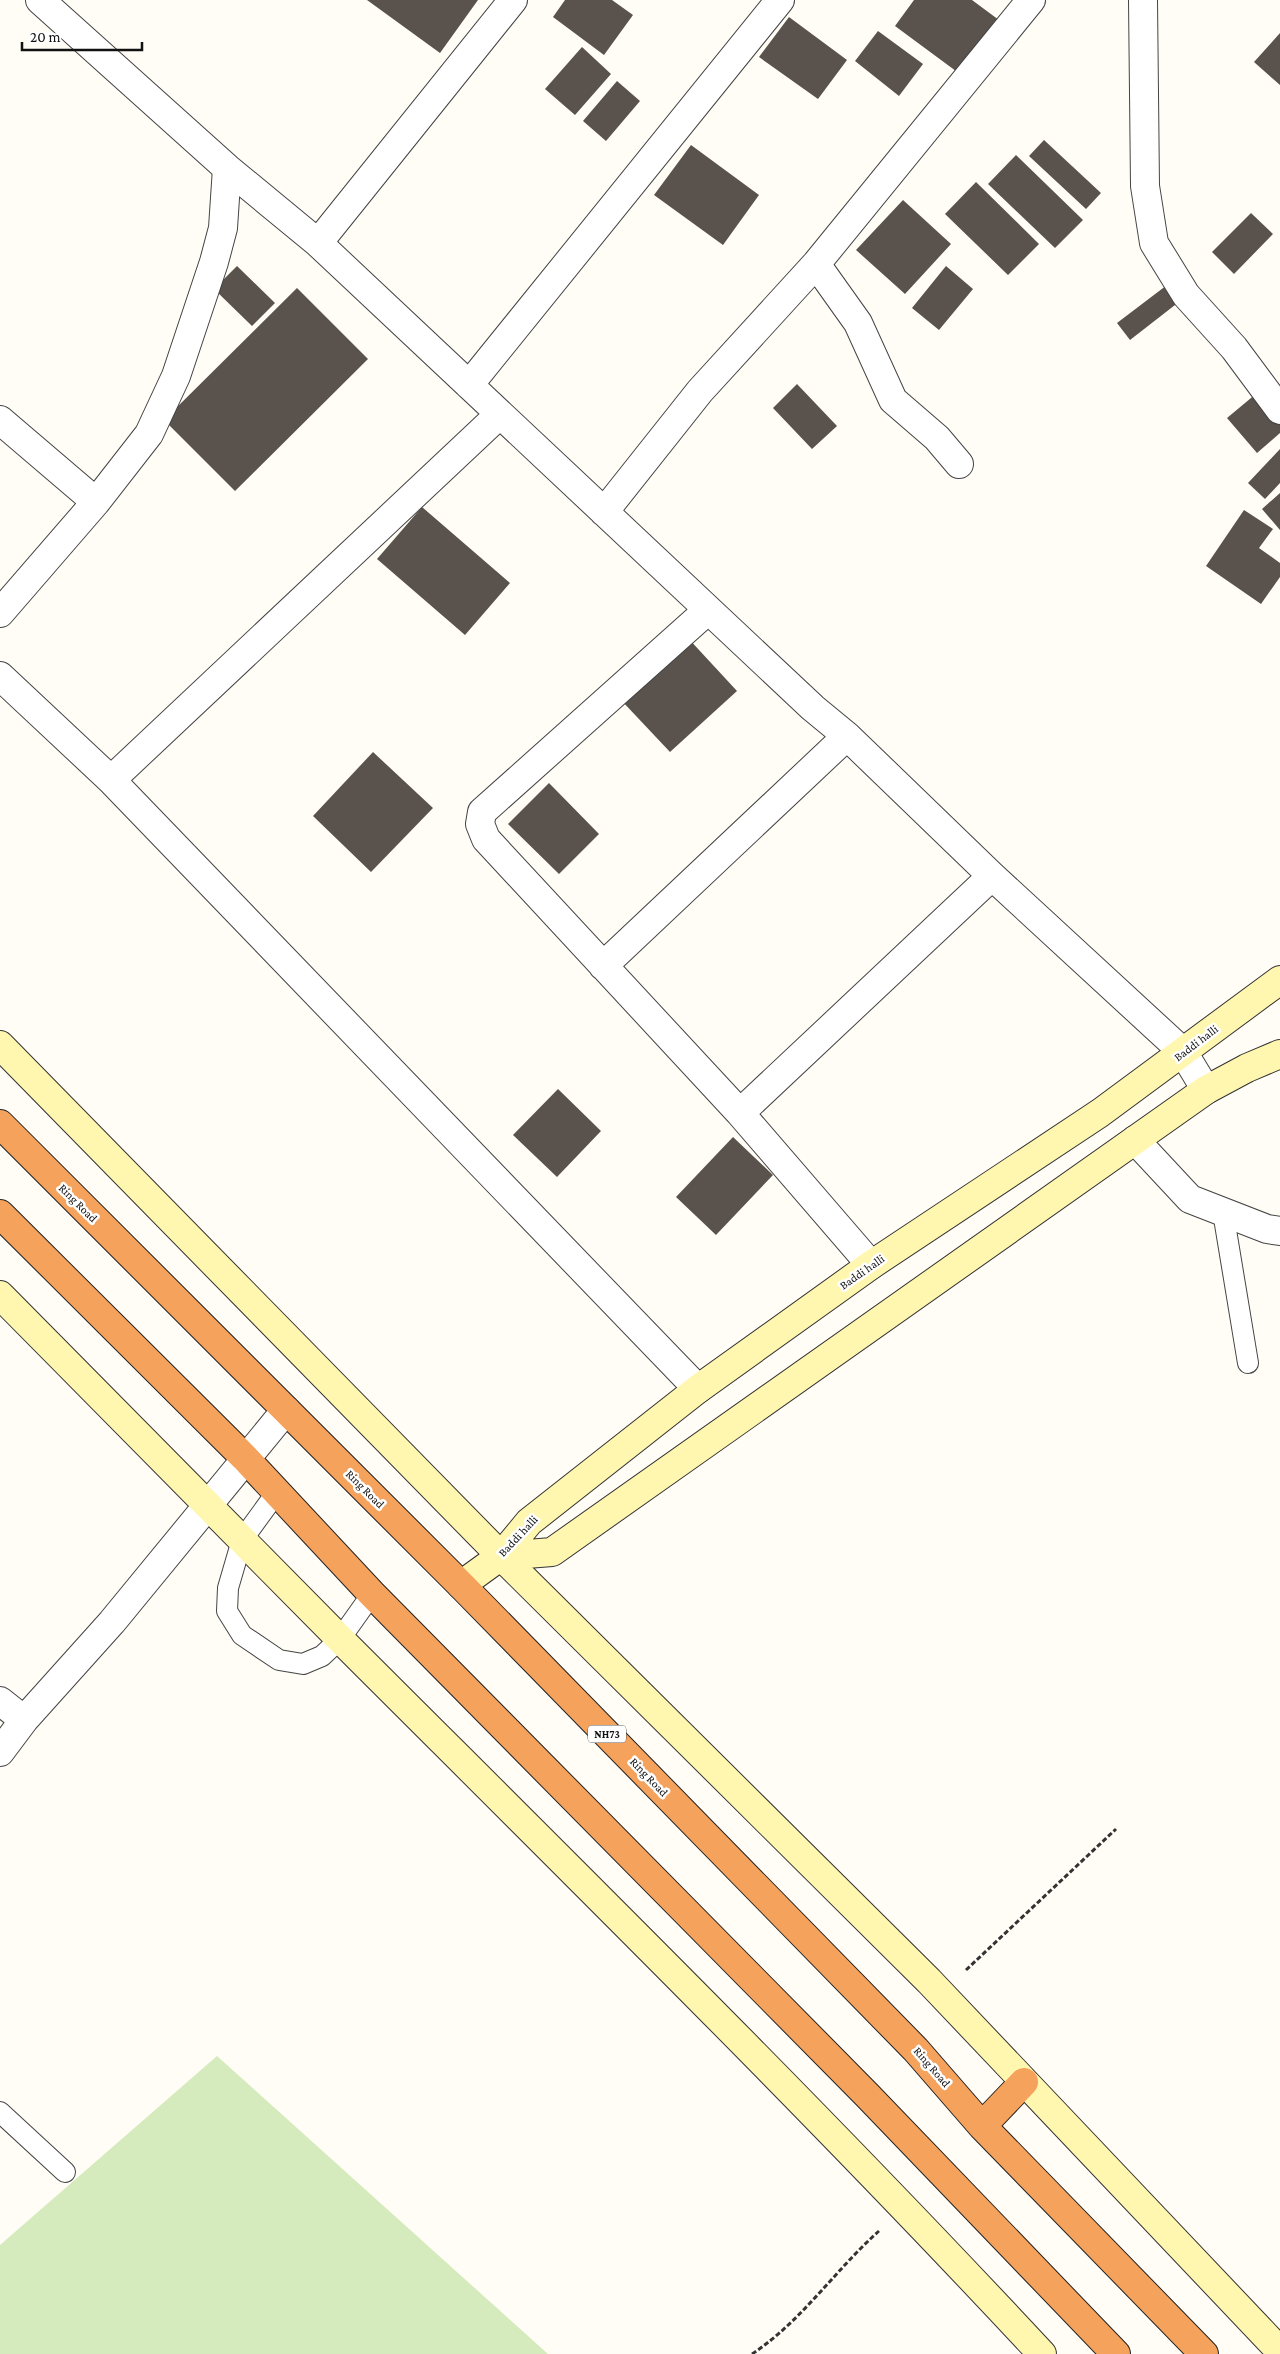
<svg xmlns="http://www.w3.org/2000/svg" width="1280" height="2354" viewBox="0 0 1280 2354" font-family="'Crimson Pro',serif">
  <style>
    .green { fill: #d5ebbd }
    .building { fill: #5a524d }
    .lines { fill: none; stroke-linecap: round; stroke-linejoin: round }
    .lane-casing { stroke: #444; stroke-width: 22 }
    .street-casing { stroke: #444; stroke-width: 30 }
    .secondary-casing { stroke: #333; stroke-width: 30 }
    .highway-casing { stroke: #222; stroke-width: 30 }
    .path { stroke: #333; stroke-width: 3; stroke-dasharray: 5 2.5; stroke-linecap: butt }
    .lane { stroke: #fff; stroke-width: 20 }
    .street { stroke: #fff; stroke-width: 28 }
    .secondary { stroke: #fff6b0; stroke-width: 28 }
    .highway { stroke: #f5a25d; stroke-width: 28 }
    .labels { text-anchor: middle; dominant-baseline: central; stroke-width: 5; stroke-linejoin: round; paint-order: stroke }
    .shield { fill: #fff; stroke: #585858; stroke-width: 1 }
    .shield-label { font-size: 11px; font-weight: bold; fill: #111 }
    .street-label { font-size: 12px; fill: #111; stroke: #fff }
  </style>
  <rect width="100%" height="100%" fill="#fffdf5"/>
  <path class="green" d="M217 2056 548 2354H0V2245Z"/>
  <path class="building" d="M367 0H478L440 53Z
    M565 0H612L633 15 604 55 553 17Z
    M914 0H972L1003 23 964 77 895 26Z
    M789 17 847 60 818 99 759 57Z
    M878 31 923 64 899 96 855 61Z
    M1280 33V85L1254 62Z
    M582 47 611 74 575 115 545 89Z
    M617 81 640 101 606 141 583 121Z
    M1044 140 1101 193 1086 209 1029 156Z
    M691 145 759 195 723 245 654 195Z
    M1016 155 1083 220 1055 248 988 184Z
    M976 182 1039 244 1008 275 945 214Z
    M903 200 951 244 905 294 856 250Z
    M1251 213 1273 234 1234 274 1212 252Z
    M237 266 275 303 252 326 214 289Z
    M946 266 973 289 939 330 912 308Z
    M1171 282 1184 298 1130 340 1117 323Z
    M297 288 368 359 235 491 164 420Z
    M797 384 837 426 812 449 773 408Z
    M1257 393 1280 419V433L1257 453 1227 418Z
    M1280 449V483L1265 499 1248 483Z
    M1280 493V530L1262 509Z
    M422 507 510 583 465 635 377 559Z
    M1244 510 1273 529 1259 548 1280 563V577L1261 604 1206 566Z
    M687 637 737 691 670 752 621 700Z
    M373 752 433 808 371 872 313 816Z
    M549 783 599 834 559 874 508 824Z
    M558 1089 601 1131 557 1177 513 1135Z
    M733 1137 773 1175 716 1235 676 1197Z"/>
  <g class="lines">
    <defs>
      <path id="lane" d="M1223 1212 1248 1363
        M277 1492 242 1540 228 1588 227 1611 242 1635 279 1660 303 1664 322 1656 340 1639 372 1594
        M0 2112 65 2172"/>
      <path id="street" d="M40 0 227 168 318 243 813 708 847 736 992 876 1183 1052 1206 1090
        M1143 0 1145 186 1154 243 1186 295 1234 348 1280 410
        M318 243 513 0
        M816 264 858 323 893 400 937 438 959 464
        M469 385 780 0
        M0 420 96 502
        M604 512 700 391 816 264 1031 0
        M708 610 482 812 480 824 486 839 740 1113 871 1265
        M0 613 96 502 149 434 176 376 214 262 223 228 227 168
        M0 676 111 780 698 1389
        M111 780 500 414
        M603 966 847 736
        M740 1113 992 876
        M1135 1140 1190 1199 1267 1229 1280 1231
        M0 1701 24 1720
        M0 1752 24 1720 112 1622 286 1410"/>
      <path id="secondary" d="M0 1045 501 1556 929 1981 1280 2351
        M0 1295C114 1410 227 1526 341 1640 577 1876 815 2110 1042 2354
        M501 1556 552 1552 1206 1090 1247 1068 1280 1054
        M461 1585 501 1556 529 1522 698 1389 871 1265 1100 1113 1280 980"/>
      <path id="highway" d="M0 1124 461 1585 916 2050 982 2126 1204 2354
        M0 1214 245 1458 372 1594 867 2095 1116 2354
        M982 2126 1024 2082"/>
    </defs>
    <use href="#lane" class="lane-casing"/>
    <use href="#street" class="street-casing"/>
    <use href="#secondary" class="secondary-casing"/>
    <use href="#highway" class="highway-casing"/>
    <path class="path" d="M966 1970 1116 1829
      M752 2354C802 2321 835 2270 879 2231"/>
    <use href="#lane" class="lane"/>
    <use href="#street" class="street"/>
    <use href="#secondary" class="secondary"/>
    <use href="#highway" class="highway"/>
  </g>
  <g class="labels">
    <rect class="shield" x="588" y="1725.5" width="38" height="17" rx="4"/>
    <g class="shield-label">
      <text x="607" y="1734">NH73</text>
    </g>
    <g class="street-label">
      <text transform="translate(1196 1043) rotate(-37)">Baddi halli</text>
      <text transform="translate(78 1203) rotate(45)">Ring Road</text>
      <text transform="translate(862 1272) rotate(-35)">Baddi halli</text>
      <text transform="translate(365 1489) rotate(45)">Ring Road</text>
      <text transform="translate(518 1536) rotate(-47)">Baddi halli</text>
      <text transform="translate(649 1777) rotate(46)">Ring Road</text>
      <text transform="translate(932 2067) rotate(49)">Ring Road</text>
    </g>
  </g>
  <path d="M22 42v8h120v-8" fill="none" stroke="#111111" stroke-width="2.5"/>
  <text x="30" y="42" font-size="15" fill="#111111" stroke="#ffffff" stroke-width="4" paint-order="stroke">20 m</text>
</svg>
